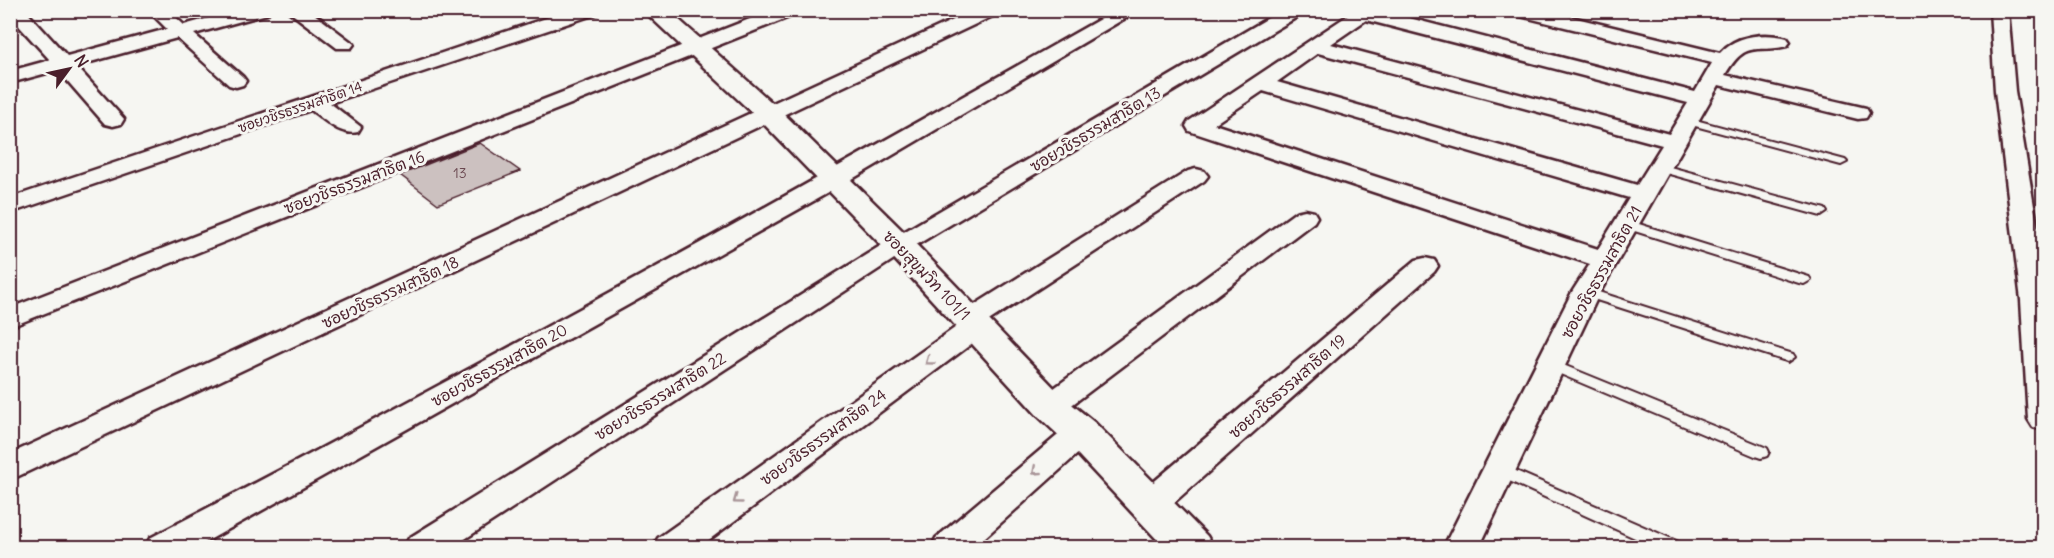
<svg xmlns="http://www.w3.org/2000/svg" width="2054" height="558" viewBox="0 0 2054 558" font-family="Delius,'Playpen Sans Thai',sans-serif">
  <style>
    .building { fill: #ccc1c0; stroke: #4a1f2b; stroke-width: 1.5 }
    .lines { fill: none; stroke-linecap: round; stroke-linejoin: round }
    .service-casing { stroke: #4a1f2b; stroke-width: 4 }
    .minor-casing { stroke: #4a1f2b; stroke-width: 5 }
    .tertiary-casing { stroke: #4a1f2b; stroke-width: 5 }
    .service { fill: #f6f6f2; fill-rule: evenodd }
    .minor { fill: #f6f6f2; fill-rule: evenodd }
    .tertiary { fill: #f6f6f2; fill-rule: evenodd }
    .oneway { stroke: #a99598 }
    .labels { text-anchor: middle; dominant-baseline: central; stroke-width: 6; stroke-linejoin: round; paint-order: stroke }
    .far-street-label { font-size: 14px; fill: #4a1f2b; stroke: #f6f6f2 }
    .number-label { font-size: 14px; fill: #6a4850 }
    .street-label { font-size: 16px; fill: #4a1f2b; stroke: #f6f6f2 }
  </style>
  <rect width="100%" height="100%" fill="#f6f6f2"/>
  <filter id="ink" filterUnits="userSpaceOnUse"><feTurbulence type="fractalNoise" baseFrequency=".0167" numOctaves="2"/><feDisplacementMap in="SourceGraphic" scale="12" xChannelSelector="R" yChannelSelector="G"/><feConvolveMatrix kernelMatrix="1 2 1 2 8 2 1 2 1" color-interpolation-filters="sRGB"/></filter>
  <g filter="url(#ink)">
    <path class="building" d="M480 143 520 171 438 204 400 175Z"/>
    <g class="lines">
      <defs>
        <path id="service" d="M1688 118 1845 160 1847 162 1841 165 1684 123 1683 121Z
          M1659 164 1825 209 1827 212 1821 216 1655 170 1653 168 1655 166Z
          M1626 220 1809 277 1811 280 1804 284 1799 283 1622 227 1620 224 1622 221Z
          M1586 288 1793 354 1795 357 1788 362 1783 360 1581 295 1579 292Z
          M1551 360 1767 448 1769 452 1767 456 1761 458 1755 456 1546 368 1544 365 1546 362Z
          M1500 464 1681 543 1684 548H1657L1494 474 1492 470 1494 466Z"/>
        <path id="minor" d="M10 10H25L67 56 167 29 148 10H168L184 25 238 10H270L267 14 194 34 243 77 246 81 243 85 236 87 229 85 177 38 76 66 124 119 121 124 113 126 105 124 58 70 10 83V71L50 60 10 16Z
          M287 10H309L354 44 351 48H337Z
          M570 10H599L596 14 330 103 361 127 358 132C340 136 325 120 311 110L10 213V198Z
          M773 10H800L797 14 10 327V308Z
          M975 10H1000L997 14 10 480V454Z
          M1116 10H1139L842 185 195 548H145L150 538C476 369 797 191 1116 10Z
          M1282 10H1298L1300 13 1297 17 908 250 451 548H404L409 538 890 240Z
          M1356 10H1378L1695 92 1712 63 1512 14 1509 10H1543L1720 53C1735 35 1765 32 1787 38L1790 42 1787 46C1755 54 1747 38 1725 75L1866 108 1869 113 1866 118 1858 119 1719 85 1600 292 1479 548H1443L1572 292 1590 264 1189 131 1186 126 1189 121ZM1366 20 1688 103 1669 134 1331 44ZM1318 53 1662 145 1637 185 1277 82ZM1263 91 1629 198 1598 249 1214 124Z
          M1990 10H2008L2015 91 2044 267V430L2033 427 2028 419 2021 300 1995 91Z
          M1196 169 1204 171 1208 176 1204 181 987 322 990 327 986 333 698 548H653L658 538 959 325 956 320 960 314 1188 171Z
          M1305 210 1314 212 1317 217 1314 222 1061 413 1050 417 1039 413 1034 406 1039 399 1296 212Z
          M1425 258 1434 260 1438 266 1434 272 1161 514 1149 518 1137 514 1132 505 1137 496 1416 260Z
          M1081 422 1092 425 1097 433 1092 441 973 548H931L936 538 1070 425Z"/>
        <path id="tertiary" d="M643 10H668L779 109 910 238 1063 397 1095 423 1207 536 1214 548H1165L1067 443 1037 415 888 252 761 121Z"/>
      </defs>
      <use href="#service" class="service-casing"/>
      <use href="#minor" class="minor-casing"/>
      <use href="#tertiary" class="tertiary-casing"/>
      <use href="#service" class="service"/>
      <use href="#minor" class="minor"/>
      <use href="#tertiary" class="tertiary"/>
    </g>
    <defs><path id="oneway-chevron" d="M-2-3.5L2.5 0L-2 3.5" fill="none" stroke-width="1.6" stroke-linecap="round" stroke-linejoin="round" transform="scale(1.5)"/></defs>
    <g class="oneway">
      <use href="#oneway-chevron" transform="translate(929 361) rotate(144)"/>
      <use href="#oneway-chevron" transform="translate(1036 471) rotate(139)"/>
      <use href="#oneway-chevron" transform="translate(737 500) rotate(144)"/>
    </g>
  </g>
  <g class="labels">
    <g class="far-street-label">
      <text transform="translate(300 107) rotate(-19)">ซอยวชิรธรรมสาธิต 14</text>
    </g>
    <g class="number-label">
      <text x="460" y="173">13</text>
    </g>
    <g class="street-label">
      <text transform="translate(1095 129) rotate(-31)">ซอยวชิรธรรมสาธิต 13</text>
      <text transform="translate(354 182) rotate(-21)">ซอยวชิรธรรมสาธิต 16</text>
      <text transform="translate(1601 272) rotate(-61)">ซอยวชิรธรรมสาธิต 21</text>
      <text transform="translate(927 275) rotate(46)">ซอยสุขุมวิท 101/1</text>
      <text transform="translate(390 292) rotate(-25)">ซอยวชิรธรรมสาธิต 18</text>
      <text transform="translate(499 365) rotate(-29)">ซอยวชิรธรรมสาธิต 20</text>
      <text transform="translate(1287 386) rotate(-41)">ซอยวชิรธรรมสาธิต 19</text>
      <text transform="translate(660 396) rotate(-32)">ซอยวชิรธรรมสาธิต 22</text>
      <text transform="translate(823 437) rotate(-36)">ซอยวชิรธรรมสาธิต 24</text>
    </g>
  </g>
  <rect width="2054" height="558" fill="none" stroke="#f6f6f2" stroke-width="36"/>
  <rect x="18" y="18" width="2018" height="522" fill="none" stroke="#4a1f2b" stroke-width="2" filter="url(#ink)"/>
  <g transform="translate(69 69) rotate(57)" stroke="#f6f6f2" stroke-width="4.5" paint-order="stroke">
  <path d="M0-4.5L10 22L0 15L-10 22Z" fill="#4a1f2b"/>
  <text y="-9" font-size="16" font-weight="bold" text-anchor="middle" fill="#4a1f2b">N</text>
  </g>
</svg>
